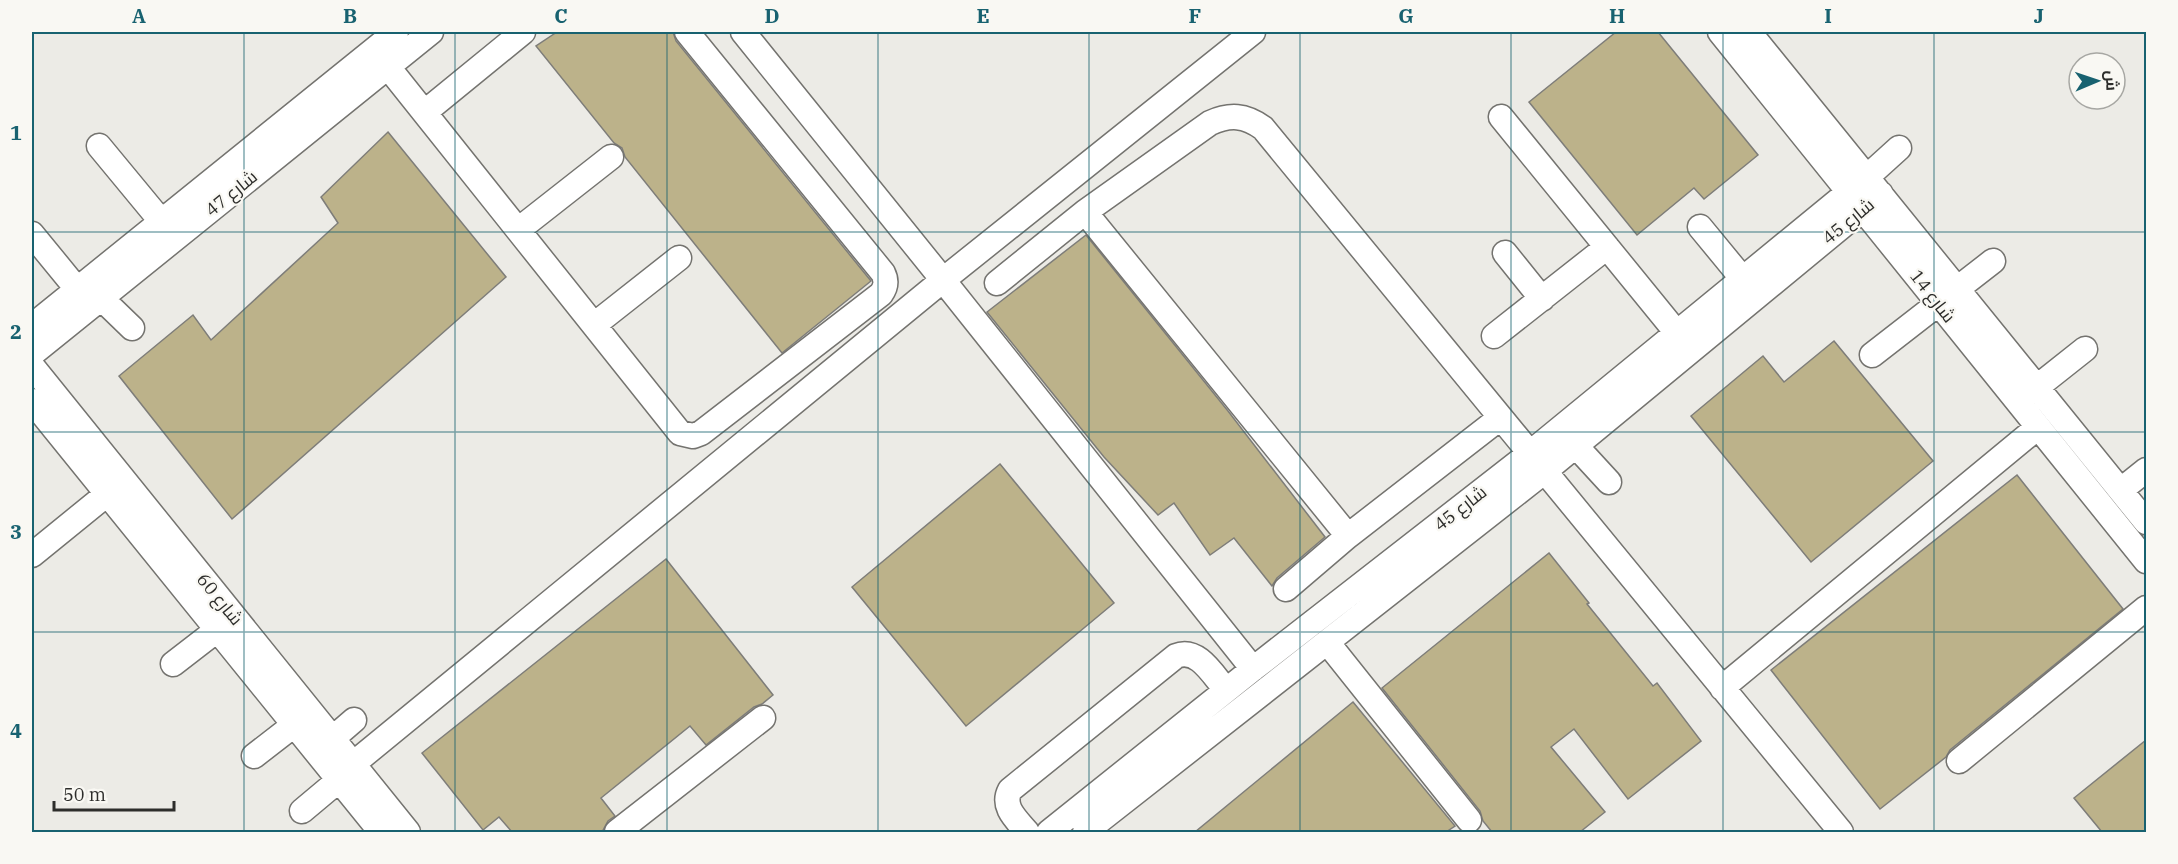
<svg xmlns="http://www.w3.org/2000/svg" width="2178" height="864" viewBox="0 0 2178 864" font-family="'IBM Plex Serif',Cairo,serif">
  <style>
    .building { fill: #bcb28a; stroke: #7e7d79; stroke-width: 1.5 }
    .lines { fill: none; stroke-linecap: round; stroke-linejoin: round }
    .minor-casing { stroke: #74736f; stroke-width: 27 }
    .minor { stroke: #fff; stroke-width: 24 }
    .grid { fill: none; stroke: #186270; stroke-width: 1.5; stroke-opacity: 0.55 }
    .labels { text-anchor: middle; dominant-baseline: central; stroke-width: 4.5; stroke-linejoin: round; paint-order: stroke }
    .street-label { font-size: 18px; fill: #2d2d2b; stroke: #f9f8f3 }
    .neatline { fill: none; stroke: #186270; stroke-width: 2 }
    .grid-label { font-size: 20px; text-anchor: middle; font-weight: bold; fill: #186270 }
  </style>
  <rect width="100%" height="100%" fill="#ecebe6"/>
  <path class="building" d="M557 32H673L676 41 871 281 782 353 625 157 622 148 614 143 536 46Z
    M1616 32H1658L1758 155 1704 199 1694 188 1637 235 1529 102Z
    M388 132 506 277 232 519 119 376 193 315 211 340 338 223 321 197Z
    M1086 235 1228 411 1325 537 1277 578 1272 586 1234 538 1210 555 1174 503 1158 515 1104 457 987 312Z
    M1834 341 1933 461 1811 562 1691 416 1763 356 1784 382Z
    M1000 464 1114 603 966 726 852 587Z
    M2017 475 2123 609 1950 750 1946 757 1880 809 1771 670Z
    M1549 553 1589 603 1587 604 1653 686 1657 683 1701 741 1628 799 1574 729 1551 747 1605 812 1580 832H1492L1483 821 1480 811 1382 688Z
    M666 559 773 695 762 704 754 707 706 745 690 726 601 798 615 816 608 821 602 832H512L499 817 483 830 422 753Z
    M1353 702 1455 826 1446 832H1195Z
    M2146 740V832H2102L2074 798Z"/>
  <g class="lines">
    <defs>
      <path id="minor" d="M743 32 943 280 1253 669
        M1720 32 2146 561
        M1749 32 2146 522
        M388 67 680 433 693 436 701 433 881 294C886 287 887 281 883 273L687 32
        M425 112 523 32
        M1501 117 1677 333
        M99 146 161 221
        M1085 212 1348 536
        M1700 227 1742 278
        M518 230 611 157
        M32 234 77 289
        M1505 253 1542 299
        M997 283 1085 212 1210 123C1230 114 1245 115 1263 128L1841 832
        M101 298 132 328
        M594 325 679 258
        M32 326 396 32
        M1494 336 1607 247
        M32 354 431 32
        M1872 355 1993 261
        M32 366 408 832
        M2037 387 2085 349
        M32 401 381 832
        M1575 445 1609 482
        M2121 490 2146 470
        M32 555 107 494
        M1286 589 1348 536 1500 418
        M1327 642 1469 820
        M173 664 217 630
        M1722 688 2038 427
        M332 739 354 720
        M254 756 294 725
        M1959 761 2146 608
        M353 764 943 280 1253 32
        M302 811 339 780
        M617 832 763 718
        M1027 832C1017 820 1001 807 1010 790L1176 656C1198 647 1213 675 1226 690
        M1049 832 1253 669 1529 454 1867 177 1899 148
        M1085 832 1545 471 1881 194"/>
    </defs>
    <use href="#minor" class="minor-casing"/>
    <use href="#minor" class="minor"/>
  </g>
  <path class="grid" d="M244 32V832M455 32V832M667 32V832M878 32V832M1089 32V832M1300 32V832M1511 32V832M1723 32V832M1934 32V832M32 232H2146M32 432H2146M32 632H2146"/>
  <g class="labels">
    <g class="street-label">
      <text transform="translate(231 193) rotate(-39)">شارع 47</text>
      <text transform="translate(1848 221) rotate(-39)">شارع 45</text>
      <text transform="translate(1933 296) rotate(52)">شارع 14</text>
      <text transform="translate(1460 508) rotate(-38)">شارع 45</text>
      <text transform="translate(220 599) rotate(51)">شارع 60</text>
    </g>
  </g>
  <rect width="2178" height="864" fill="none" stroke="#f9f8f3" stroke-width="66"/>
  <g transform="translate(2097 81) rotate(88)"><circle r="28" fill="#f9f8f3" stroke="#a7a7a3" stroke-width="1.5"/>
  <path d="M0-4.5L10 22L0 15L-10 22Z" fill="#186270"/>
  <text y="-9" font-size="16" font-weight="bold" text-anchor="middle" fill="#2d2d2b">ش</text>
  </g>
  <path d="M54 801v9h120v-9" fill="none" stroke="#2d2d2b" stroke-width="3"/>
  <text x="63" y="801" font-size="18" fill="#2d2d2b" stroke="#f9f8f3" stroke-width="4.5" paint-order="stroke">50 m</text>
  <rect x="33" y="33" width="2112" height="798" class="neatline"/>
  <g class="grid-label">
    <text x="139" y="23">A</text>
    <text x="350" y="23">B</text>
    <text x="561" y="23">C</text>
    <text x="772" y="23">D</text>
    <text x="983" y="23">E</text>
    <text x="1195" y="23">F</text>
    <text x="1406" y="23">G</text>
    <text x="1617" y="23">H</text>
    <text x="1828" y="23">I</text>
    <text x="2039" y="23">J</text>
    <text x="16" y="140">1</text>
    <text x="16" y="339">2</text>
    <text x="16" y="539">3</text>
    <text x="16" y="738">4</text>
  </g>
</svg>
